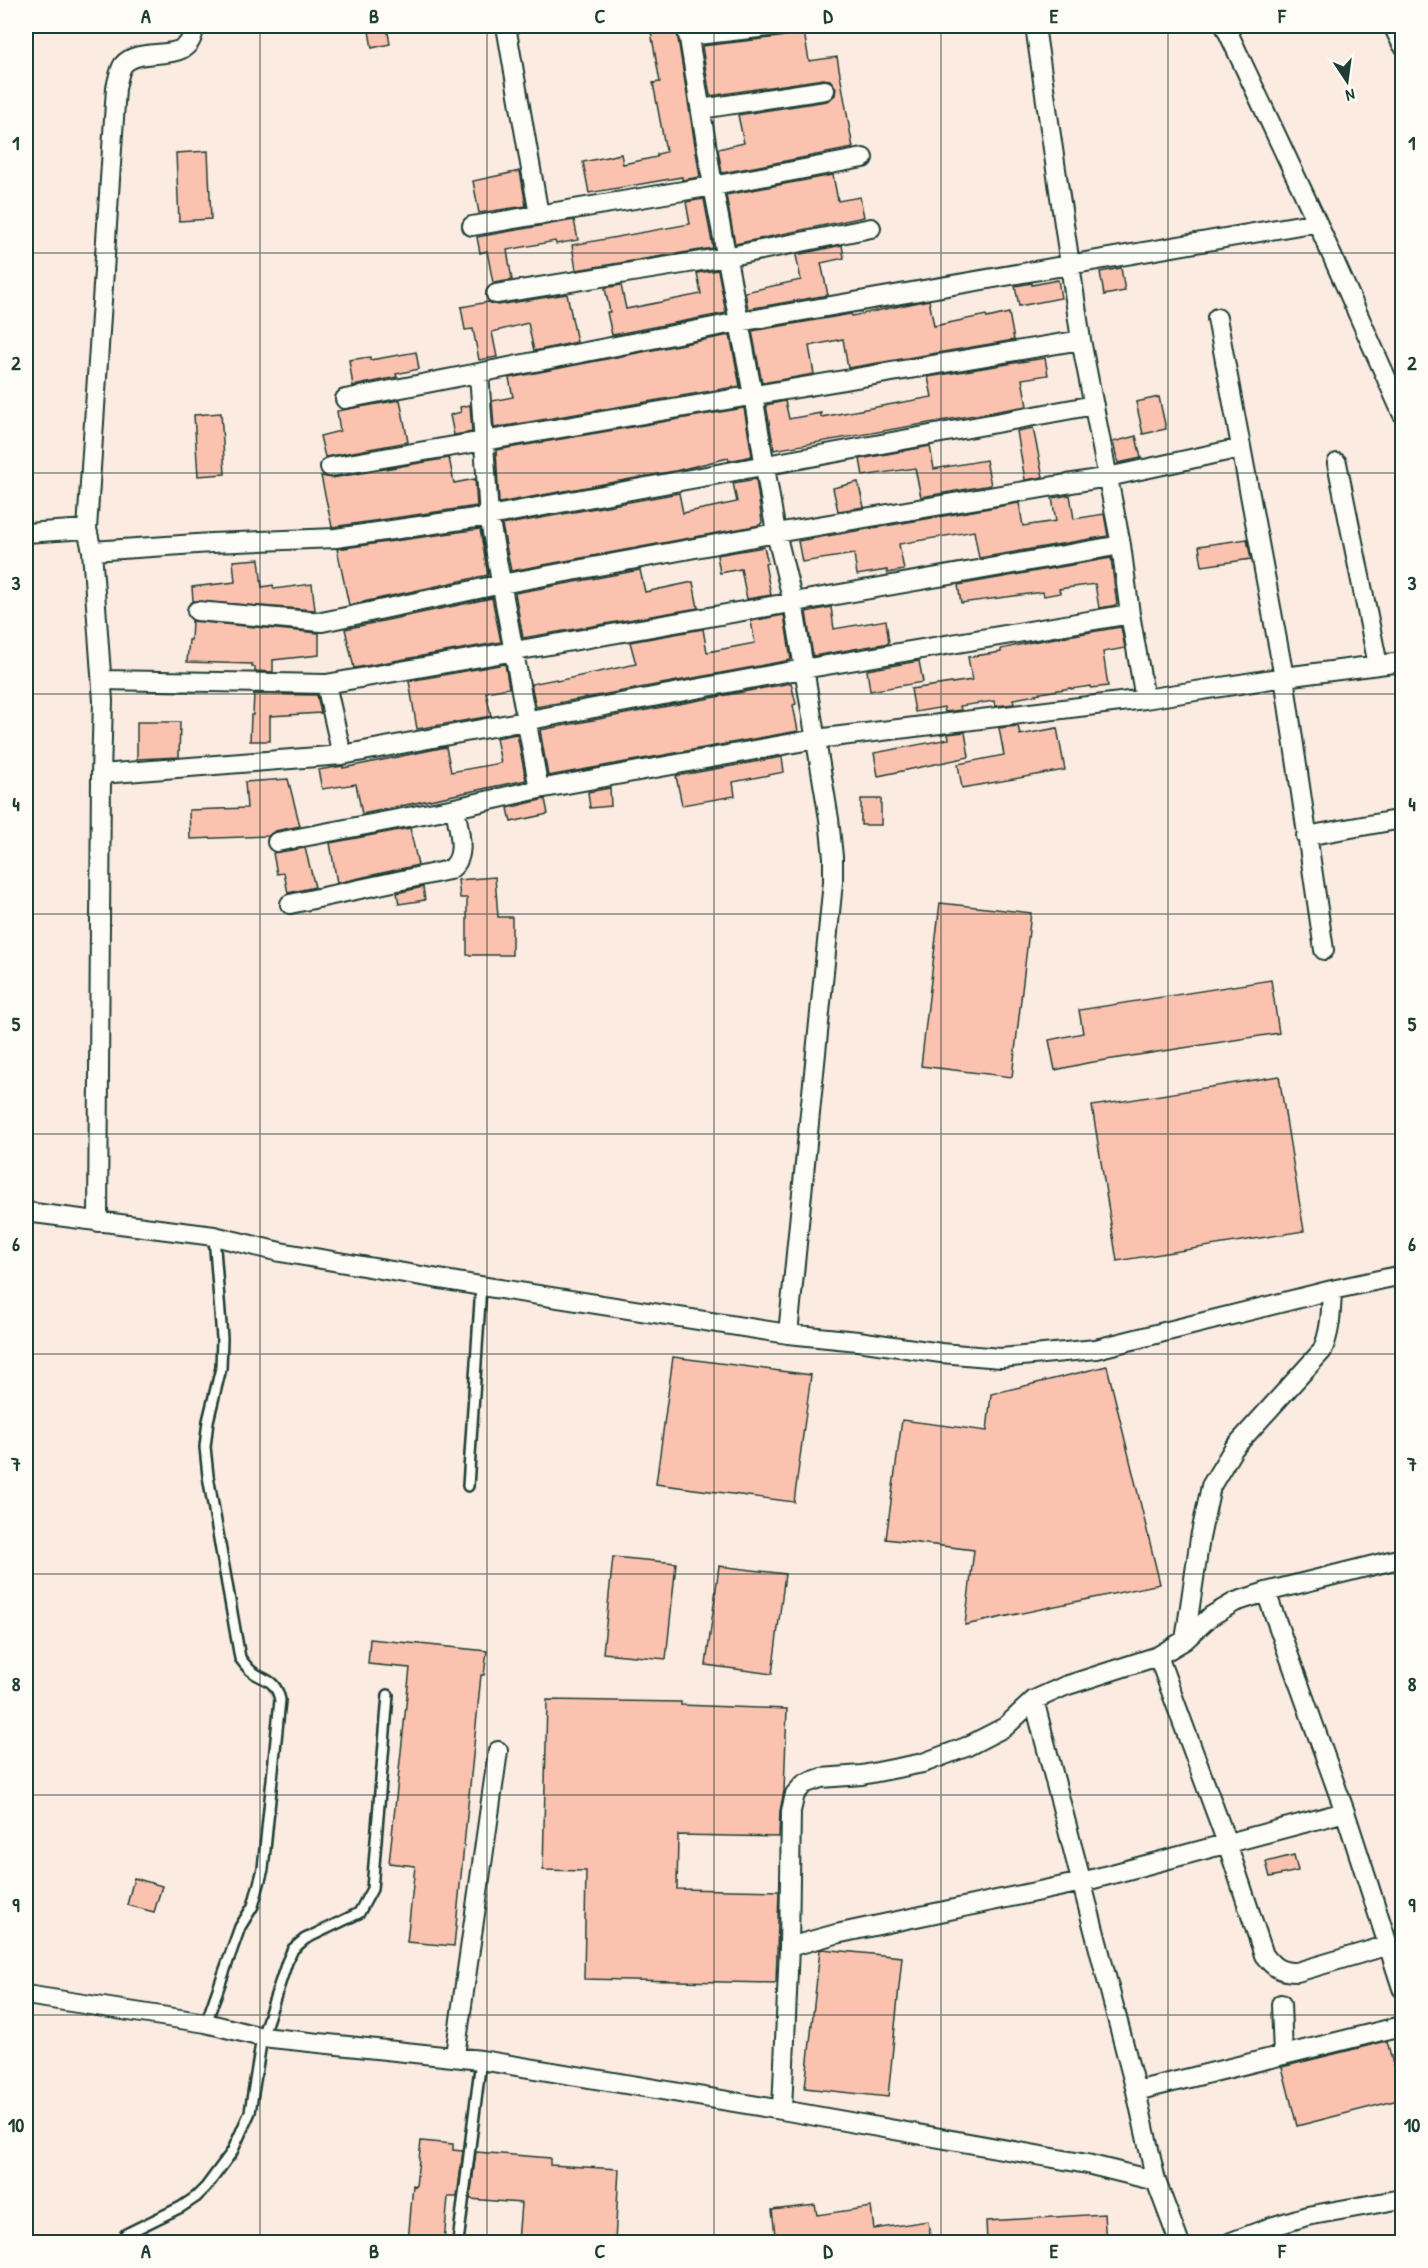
<svg xmlns="http://www.w3.org/2000/svg" width="1428" height="2268" viewBox="0 0 1428 2268" font-family="'Patrick Hand',sans-serif">
  <style>
    .building { fill: #fbc3af; stroke: #1f3d34; stroke-width: 1.5 }
    .lines { fill: none; stroke-linecap: round; stroke-linejoin: round }
    .lane-casing { stroke: #1f3d34; stroke-width: 14 }
    .street-casing { stroke: #1f3d34; stroke-width: 22 }
    .lane { stroke: #fdfcf7; stroke-width: 9 }
    .street { stroke: #fdfcf7; stroke-width: 18 }
    .grid { fill: none; stroke: #1f3d34; stroke-width: 1.5; stroke-opacity: 0.55 }
    .neatline { fill: none; stroke: #1f3d34; stroke-width: 2 }
    .grid-label { font-size: 20px; text-anchor: middle; font-weight: bold; fill: #1f3d34 }
  </style>
  <rect width="100%" height="100%" fill="#fcebe1"/>
  <filter id="ink" filterUnits="userSpaceOnUse"><feTurbulence type="fractalNoise" baseFrequency=".0167" numOctaves="2"/><feDisplacementMap in="SourceGraphic" scale="12" xChannelSelector="R" yChannelSelector="G"/><feConvolveMatrix kernelMatrix="1 2 1 2 8 2 1 2 1" color-interpolation-filters="sRGB"/></filter>
  <g filter="url(#ink)">
    <path class="building" d="M650 26H676L700 177 682 180V177L589 193 583 162 621 154 623 164 657 157V154L666 152 653 83 660 82Z
      M387 27 390 44 372 48 369 31Z
      M804 32 809 61 837 57 853 148 722 173 718 149 744 143 738 115 827 101 835 95 836 88 830 80 823 79 710 96 702 46 779 37Z
      M208 151 211 219 179 221 176 153Z
      M520 171 526 206 479 213 473 181Z
      M833 175 838 201 860 197 864 217 735 244 726 195Z
      M704 199 713 248 576 270 572 245 690 224 686 202Z
      M574 220 578 240 556 244 555 241 507 250 512 280 493 283 487 251 480 253 477 237Z
      M842 245 844 258 821 263 828 295 748 309 745 292 801 280 796 255Z
      M1121 268 1125 291 1104 295 1100 272Z
      M718 270 726 313 612 335 607 312H610L605 288 621 285 626 309 701 294 697 273Z
      M1058 280 1061 298 1019 306 1015 286 1032 283V285Z
      M567 294 577 342 534 351 528 323 492 332 497 357 479 360 473 329 465 330 461 307 488 302 498 305Z
      M929 300 934 326 986 315 987 318 1009 313 1014 340 848 368 843 339 809 346 814 374 762 383 752 331 851 314 852 316Z
      M730 335 740 386 494 428 492 401 513 397 509 378Z
      M416 352 419 369 396 374 397 377 353 386 349 360 370 357V360Z
      M1045 358 1048 375 1022 379 1027 406 774 450 766 405 785 401 789 419 821 413V417L932 397 928 377Z
      M1159 397 1166 429 1143 434 1136 402Z
      M400 400 408 442 325 457 320 436 340 431 337 411Z
      M470 405 472 432 454 435 450 415 461 412 460 407Z
      M744 408 752 456 729 461 728 458 675 471 499 503 496 450Z
      M221 413 225 474 198 476 194 415Z
      M1033 428 1043 477 1025 480 1017 431Z
      M1136 436 1141 458 1118 463 1113 442Z
      M930 446 934 469 986 460 991 485 921 497 915 468 863 476 860 459Z
      M449 458 454 483 475 479 477 506 332 527 321 476 332 478Z
      M756 479 762 522 760 525 511 571 502 525 679 493 683 513 737 502 733 483Z
      M858 482 864 507 838 511 833 488Z
      M1070 495 1074 519 1104 514 1108 536 979 558 974 531 899 544 904 570 887 573V570L857 575 854 554 802 562 798 541 1019 503 1023 526 1056 521 1052 498Z
      M480 529 488 575 349 605 337 549Z
      M1247 539 1251 559 1202 566 1199 546Z
      M764 547 768 563 765 564 771 595 747 599 741 569 720 573 717 555Z
      M1111 558 1117 605 1099 608 1095 584 1059 589 1060 593 1044 596 1043 592 961 603 958 585Z
      M259 559 262 587 273 585 274 589 312 584 315 610 193 601 192 587 235 582 233 561Z
      M640 570 645 592 693 582 698 608 523 638 515 593Z
      M492 598 501 642 354 668 345 629Z
      M831 607 834 629 886 620 889 643 813 656 806 612Z
      M784 615 791 660 536 707 531 684 556 679 557 681 636 664 630 642 703 629 707 652 755 643 751 621Z
      M192 621 319 633V655L273 660V672L255 671V667H252V664L187 662 189 640H191Z
      M1121 627 1125 648 1103 652 1108 686 1091 688V686L1071 689V688L1035 694 1036 695 1013 699 1014 704 995 706 994 701 960 706 961 710 945 712 944 707 915 712 911 689 972 680 968 657 1001 652V649L1032 642Z
      M919 661 923 682 870 691 867 670Z
      M505 664 509 688 486 692 491 716 417 729 409 681Z
      M791 683 796 704 793 705 798 731 548 776 540 730Z
      M254 694 317 695 321 713 270 716V741H250L251 715H253Z
      M137 722H180L179 757 137 759Z
      M1018 726 1020 735 1057 728 1065 770 962 788 958 764 1004 755 999 728Z
      M965 732 969 757 878 776 874 753 949 739 948 734Z
      M517 734 526 780 362 814 356 784 322 789 318 770 343 766V768L446 747 451 772 501 763 496 738Z
      M782 757 784 772 733 782 735 796 682 805 676 776Z
      M288 779 300 826 275 831 268 836 190 839 189 810 247 808 245 782Z
      M610 788 611 806 590 808 588 792Z
      M545 799 548 814 511 822 508 808Z
      M861 799H881V825H861Z
      M410 828 418 865 337 883 330 843Z
      M305 848 315 887 288 893 284 873 277 874 273 853Z
      M495 877 498 917H512V955H467V898H460L458 880Z
      M423 887 425 900 399 904 397 893Z
      M940 903 1031 913 1012 1077 921 1066Z
      M1271 980 1279 1033 1087 1063 1055 1070 1049 1040 1083 1033 1079 1010Z
      M1279 1076 1304 1231 1117 1261 1092 1106Z
      M673 1357 811 1375 794 1502 656 1484Z
      M1107 1366 1160 1584 965 1625 974 1550 886 1539 902 1420 987 1431 991 1394Z
      M613 1557 676 1563 666 1659 603 1653Z
      M719 1566 785 1574 772 1674 706 1665Z
      M370 1639 487 1651 484 1675H481L454 1946 407 1942 415 1866 389 1863 410 1668 368 1664Z
      M547 1700 681 1702V1705L787 1709 784 1791 780 1811 779 1837 678 1835 677 1889 779 1891 776 1983 584 1979 586 1871 543 1870Z
      M1294 1855 1298 1871 1270 1877 1266 1862Z
      M134 1878 162 1886 154 1912 127 1905Z
      M822 1949 902 1957 888 2097 805 2088 820 1950Z
      M1387 2041 1402 2099 1297 2126 1282 2067Z
      M421 2141 453 2144V2150L463 2151 457 2197H448L444 2242H408L413 2185 416 2186Z
      M476 2152 550 2158V2165L619 2169 615 2242H518L521 2203 470 2199Z
      M815 2205 817 2215 871 2207 874 2229 928 2221 931 2242H776L772 2210Z
      M1104 2214 1106 2242H987L986 2221Z"/>
    <g class="lines">
      <defs>
        <path id="lane" d="M468 1486 481 1286
          M206 2023 240 1927 253 1906 263 1869 280 1700C275 1677 264 1682 250 1670 246 1666 243 1662 240 1658L208 1476 205 1447 208 1421 221 1368 222 1338 214 1236
          M120 2242 126 2234 181 2207 196 2197 206 2187 232 2152 250 2112 262 2037 287 1962 293 1949 305 1939 359 1913 372 1889 388 1695
          M458 2242 481 2060"/>
        <path id="street" d="M194 26C192 69 141 43 123 65 119 71 118 80 116 88L87 529 92 551 211 543 336 538 489 516 1094 405
          M506 26 539 215
          M687 26 713 186 753 395 776 533 793 602 829 819 833 857V882L788 1334
          M1035 26 1081 340 1121 545 1130 614 1145 699
          M1225 26 1317 222 1402 413
          M1393 26 1402 44
          M688 36 778 26
          M701 109 825 90
          M472 226 713 186 863 158
          M496 294 726 257 871 228
          M1217 318 1284 677 1324 950
          M479 373 489 516 539 789
          M345 399 739 322 1317 222
          M1337 463 1378 665
          M330 467 1081 340
          M26 533 87 529
          M92 551 103 701 101 774 98 1222
          M197 611 322 622 502 584 776 533 1108 477 1241 448
          M102 680 326 684 1121 545
          M326 684 342 755
          M101 774 342 755 803 669 1130 614
          M1306 836 1402 819
          M277 842 455 808 539 789 816 739 1145 699 1284 677 1402 662
          M290 904 449 870C469 858 458 828 455 808
          M26 1212 214 1236 280 1252 481 1286 788 1334 858 1341 941 1353 1001 1358 1096 1349 1332 1290 1402 1275
          M1266 1592 1345 1812 1402 1988
          M1185 1640 1200 1538 1211 1486 1234 1448 1322 1351C1331 1331 1331 1311 1332 1290
          M1158 1656 1227 1843 1264 1955C1274 1968 1280 1972 1297 1972L1389 1945
          M1034 1700 1136 2091 1156 2181 1179 2242
          M789 1947 836 1934 1082 1882 1345 1812
          M26 1995 206 2023 262 2037 481 2060 782 2110 1087 2164 1156 2181
          M1281 2004 1283 2055
          M455 2055 498 1751
          M1136 2091 1402 2026
          M782 2110 789 1947 791 1811 795 1794 804 1784 821 1778 862 1775 923 1763 966 1747 1005 1727 1034 1700 1065 1686 1158 1656 1185 1640 1211 1616 1235 1602 1266 1592 1402 1558
          M1231 2242 1274 2226 1307 2216 1402 2199"/>
      </defs>
      <use href="#lane" class="lane-casing"/>
      <use href="#street" class="street-casing"/>
      <use href="#lane" class="lane"/>
      <use href="#street" class="street"/>
    </g>
  </g>
  <path class="grid" d="M260 26V2242M487 26V2242M714 26V2242M941 26V2242M1168 26V2242M26 253H1402M26 473H1402M26 694H1402M26 914H1402M26 1134H1402M26 1354H1402M26 1574H1402M26 1795H1402M26 2015H1402"/>
  <rect width="1428" height="2268" fill="none" stroke="#fdfcf7" stroke-width="66"/>
  <g transform="translate(1347 81) rotate(167)" stroke="#fdfcf7" stroke-width="4.5" paint-order="stroke">
  <path d="M0-4.5L10 22L0 15L-10 22Z" fill="#1f3d34"/>
  <text y="-9" font-size="16" font-weight="bold" text-anchor="middle" fill="#1f3d34">N</text>
  </g>
  <rect x="33" y="33" width="1362" height="2202" class="neatline"/>
  <g class="grid-label">
    <text x="146" y="23">A</text>
    <text x="374" y="23">B</text>
    <text x="600" y="23">C</text>
    <text x="828" y="23">D</text>
    <text x="1054" y="23">E</text>
    <text x="1282" y="23">F</text>
    <text x="16" y="150">1</text>
    <text x="1412" y="150">1</text>
    <text x="16" y="370">2</text>
    <text x="1412" y="370">2</text>
    <text x="16" y="590">3</text>
    <text x="1412" y="590">3</text>
    <text x="16" y="811">4</text>
    <text x="1412" y="811">4</text>
    <text x="16" y="1031">5</text>
    <text x="1412" y="1031">5</text>
    <text x="16" y="1251">6</text>
    <text x="1412" y="1251">6</text>
    <text x="16" y="1471">7</text>
    <text x="1412" y="1471">7</text>
    <text x="16" y="1691">8</text>
    <text x="1412" y="1691">8</text>
    <text x="16" y="1912">9</text>
    <text x="1412" y="1912">9</text>
    <text x="16" y="2132">10</text>
    <text x="1412" y="2132">10</text>
    <text x="146" y="2258">A</text>
    <text x="374" y="2258">B</text>
    <text x="600" y="2258">C</text>
    <text x="828" y="2258">D</text>
    <text x="1054" y="2258">E</text>
    <text x="1282" y="2258">F</text>
  </g>
</svg>
